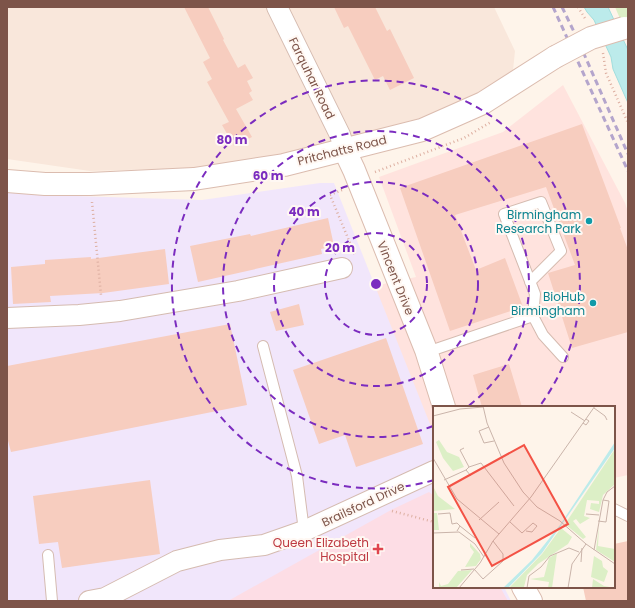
<svg xmlns="http://www.w3.org/2000/svg" width="635" height="608" viewBox="0 0 635 608" font-family="Poppins,sans-serif">
  <style>
    .residential { fill: #f9e7db }
    .commercial { fill: #ffe3de }
    .education { fill: #f1e6fb }
    .medical { fill: #fddde5 }
    .green { fill: #dcefc6 }
    .water { fill: #bcebeb; stroke: #a1dede }
    .building { fill: #f7cdbf }
    .lines { fill: none; stroke-linecap: round; stroke-linejoin: round }
    .lane-casing { stroke: #d5bbb0; stroke-width: 12 }
    .street-casing { stroke: #d5bbb0; stroke-width: 22 }
    .secondary-casing { stroke: #dbbcaf; stroke-width: 24 }
    .path { stroke: #ddafa1; stroke-width: 2.5; stroke-dasharray: 1 3; stroke-linecap: butt }
    .lane { stroke: #fff; stroke-width: 10 }
    .street { stroke: #fff; stroke-width: 20 }
    .secondary { stroke: #fff; stroke-width: 22 }
    .rail { stroke: #b4a5cc; stroke-width: 3; stroke-dasharray: 6 4; stroke-linecap: butt }
    .secondary-bridge-casing { stroke: #dbbcaf; stroke-width: 24; stroke-linecap: butt }
    .secondary-bridge { stroke: #fff; stroke-width: 22 }
    .ring { fill: none; stroke: #7b2cbf; stroke-width: 2; stroke-dasharray: 7 5 }
    .culture-dot { fill: #0f9aa8; stroke: #fff8f3; stroke-width: 1.5 }
    .health-dot { fill: #e0444e; stroke: #fff8f3; stroke-width: 1.5 }
    .labels { text-anchor: middle; dominant-baseline: central; stroke-width: 4; stroke-linejoin: round; paint-order: stroke }
    .street-label { font-size: 12px; fill: #7d5449; stroke: #fff8f3 }
    .culture-label { font-size: 12px; fill: #0d838f; stroke: #fff8f3; text-anchor: end }
    .health-label { font-size: 12px; fill: #be3a42; stroke: #fff8f3; text-anchor: end }
    .inset-road { fill: none; stroke: #cab4aa; stroke-width: 1 }
    .view { fill: #f35245; fill-opacity: 0.15; stroke: #f35245; stroke-width: 2 }
    .inset-edge { fill: none; stroke: #7d5449; stroke-width: 2 }
    .centre { fill: #7b2cbf; stroke: #fff8f3; stroke-width: 2 }
    .ring-label { font-size: 12px; text-anchor: middle; font-weight: bold; fill: #7b2cbf; stroke: #fff8f3; stroke-width: 4; stroke-linejoin: round; paint-order: stroke }
  </style>
  <rect width="100%" height="100%" fill="#fef4ea"/>
  <path class="residential" d="M7 7H494L515 51 512 80 407 126 333 146 199 168 90 171 7 159Z"/>
  <path class="commercial" d="M563 85 625 203 628 212V475L614 478V407H434V465L356 290 416 277 379 177 503 132Z"/>
  <path class="education" d="M320 183H334L434 434V587H504L511 601H7V191L44 195 202 200Z"/>
  <path class="medical" d="M429 492 434 496V587H500L508 601H228L391 510Z"/>
  <path class="green" d="M615 7H628V16L621 21Z"/>
  <path class="water" d="M584 7H608L628 50V103L613 69 611 57 594 20 587 12Z"/>
  <path class="building" d="M184 7H208L224 39 223 40 238 68 245 64 253 78 247 81 252 91 249 93 253 100 236 109 252 137 234 146 222 125 229 122 207 82 212 79 203 62 210 58Z
    M334 7H375L387 31 390 29 414 78 390 90 383 76 375 80 348 26 344 28Z
    M582 124 621 228H620L628 250V332L572 348 548 273 575 265 546 187 455 215 476 270 505 258 523 307 450 331 400 188Z
    M328 218 334 246 321 249 322 254 198 282 190 246 250 234 251 236Z
    M165 249 169 284 103 293 50 296 51 302 13 304 11 267 45 264V260L91 257V259Z
    M299 304 304 325 276 331 270 312Z
    M230 324 247 405 11 452 7 437V366Z
    M386 338 423 444 356 467 345 435 319 444 293 370Z
    M509 364 522 407H482L473 375Z
    M150 480 160 554 62 568 58 542 39 544 33 496Z
    M628 541V601H586L583 587H614V544Z"/>
  <g class="lines">
    <defs>
      <path id="lane" d="M533 316 543 335 563 357
        M263 346 297 476 304 531
        M426 350 436 349 533 316 535 294 504 214 541 202 561 251 530 282
        M614 509 628 516
        M48 555 52 601"/>
      <path id="street" d="M277 7 340 135 345 151
        M7 318 79 315 120 311 238 291 342 268
        M89 601 105 598 177 561 220 550 264 545 304 531 434 471"/>
      <path id="secondary" d="M345 151 354 170 426 350 444 407
        M7 181 45 184H90L194 179 284 165 422 130 483 103 555 57
        M523 587 531 601"/>
    </defs>
    <use href="#lane" class="lane-casing"/>
    <use href="#street" class="street-casing"/>
    <use href="#secondary" class="secondary-casing"/>
    <path class="path" d="M578 7 586 20
      M603 53 606 73 628 123
      M375 172 464 138 491 122
      M342 190 330 195 355 255
      M92 202 101 295
      M392 511 434 522"/>
    <use href="#lane" class="lane"/>
    <use href="#street" class="street"/>
    <use href="#secondary" class="secondary"/>
    <path class="rail" d="M553 7 628 171
      M562 7 577 38 628 154"/>
    <defs>
      <path id="secondary-bridge" d="M555 57 591 38 624 28"/>
    </defs>
    <use href="#secondary-bridge" class="secondary-bridge-casing"/>
    <use href="#secondary-bridge" class="secondary-bridge"/>
  </g>
  <g class="ring">
    <circle cx="376" cy="284" r="51"/>
    <circle cx="376" cy="284" r="102"/>
    <path d="M433 426A153 153 0 1 1 467 407"/>
    <path d="M434 480A204 204 0 1 1 539 407"/>
  </g>
  <g class="culture-dot">
    <circle cx="589" cy="221" r="4"/>
    <circle cx="593" cy="303" r="4"/>
  </g>
  <path class="health-dot" d="M376 543h4v4h4v4h-4v4h-4v-4h-4v-4h4z"/>
  <g class="labels">
    <g class="street-label">
      <text transform="translate(312 78) rotate(64)">Farquhar Road</text>
      <text transform="translate(342 150) rotate(-14)">Pritchatts Road</text>
      <text transform="translate(396 278) rotate(68)">Vincent Drive</text>
      <text transform="translate(363 504) rotate(-25)">Brailsford Drive</text>
    </g>
    <g class="culture-label">
      <text x="581" y="214">Birmingham<tspan x="581" dy="14">Research Park</tspan></text>
      <text x="585" y="296">BioHub<tspan x="585" dy="14">Birmingham</tspan></text>
    </g>
    <g class="health-label">
      <text x="369" y="542">Queen Elizabeth<tspan x="369" dy="14">Hospital</tspan></text>
    </g>
  </g>
  <g transform="translate(433 406)">
    <rect width="182" height="182" fill="#fef4ea"/>
    <path d="M6 34 14 46 26 51 31 61 20 65 10 52 3 36ZM182 43 181 79 170 89 166 106 157 103 158 97 166 98V95L154 94 151 110 157 112 147 118 143 113 140 115 153 131 150 133 132 118ZM0 80 5 90 22 103 0 105ZM0 107H4L6 124H0ZM166 120 165 140 182 143V156L163 144ZM128 122 139 131 135 138 105 158 94 169 91 181 76 182 109 148ZM37 137 47 148 48 153 43 160 32 161 41 146 37 141ZM124 147 119 182H115L116 176 97 173 111 171 116 152ZM161 150 169 155 170 161 175 165 171 176 158 171ZM39 164 23 182H6V176L8 180 15 178 25 165ZM160 173 171 180 182 182H159Z" fill="#dcefc6"/>
    <path d="M182 36V42L109 147 75 182H70L99 154 127 119Z" fill="#bcebeb"/>
    <path class="inset-road" d="M50 0 54 17 71 57 90 86 104 101 127 115 153 138 182 158M161 2 172 10 174 14M138 6 152 15M0 10 27 3 50 1M150 17 153 19 156 15 153 13M56 21 46 25 51 37 61 35M31 42 27 44 36 61M0 52 24 93 66 128M33 64 36 61 48 57 81 100M11 74 33 64 38 70M5 108 17 107 19 118 24 117 27 120 24 125M153 108 166 109M46 114 66 96M165 115 173 116 176 95 170 94M77 116 89 127 100 117 104 120 99 126 93 125M27 120 42 132M0 127 26 126 42 138 51 151M161 144 170 94 174 86 182 80M148 156 149 142M28 164 41 163 50 173 70 155V148L60 135M26 182 47 157 60 135 98 91 162 0M94 182 96 170 108 161 117 150 136 142 146 146M135 182 139 158 153 138"/>
    <path class="view" d="M91 39 135 118 59 160 15 81Z"/>
    <rect width="182" height="182" class="inset-edge"/>
  </g>
  <circle cx="376" cy="284" r="6" class="centre"/>
  <g class="ring-label">
    <text x="232" y="144">80 m</text>
    <text x="268" y="180">60 m</text>
    <text x="304" y="216">40 m</text>
    <text x="340" y="252">20 m</text>
  </g>
  <rect width="635" height="608" fill="none" stroke="#7d5449" stroke-width="16"/>
</svg>
